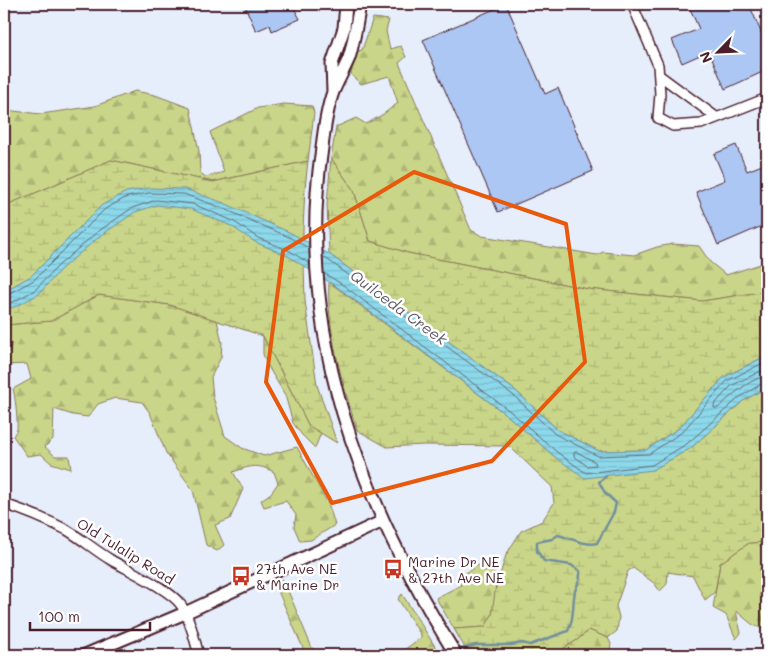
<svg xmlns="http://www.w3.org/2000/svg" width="771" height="659" viewBox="0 0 771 659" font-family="Mali,sans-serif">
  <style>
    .forest { fill: url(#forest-firs); stroke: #8a7a5a }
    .wetland { fill: url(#wetland-marsh); stroke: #8a7a5a }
    .water { fill: url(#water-rules); stroke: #728f9e }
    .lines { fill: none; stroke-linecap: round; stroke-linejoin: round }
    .shore { stroke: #646978; stroke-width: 1 }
    .stream { stroke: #728f9e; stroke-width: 2.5 }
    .building { fill: #acc7f4; stroke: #4a1f2b }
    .street-casing { stroke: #4a1f2b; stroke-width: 12 }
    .secondary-casing { stroke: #4a1f2b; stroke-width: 15 }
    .street { stroke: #fff; stroke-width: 9 }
    .secondary { stroke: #fff; stroke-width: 11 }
    .marked { fill: none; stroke: #e8590c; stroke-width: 4; stroke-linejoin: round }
    .labels { text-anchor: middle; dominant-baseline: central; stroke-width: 5; stroke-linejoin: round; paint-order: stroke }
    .street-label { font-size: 14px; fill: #4a1f2b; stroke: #fff }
    .poi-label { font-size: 14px; fill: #4a1f2b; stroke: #fff; text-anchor: start }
    .water-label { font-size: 15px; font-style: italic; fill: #5e5765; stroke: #fff }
  </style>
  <defs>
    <pattern id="forest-firs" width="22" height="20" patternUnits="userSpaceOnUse" patternTransform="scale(1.25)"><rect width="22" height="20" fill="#c9d588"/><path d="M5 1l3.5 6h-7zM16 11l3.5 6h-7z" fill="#aeb676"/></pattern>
    <pattern id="wetland-marsh" width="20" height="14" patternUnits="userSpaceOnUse" patternTransform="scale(1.25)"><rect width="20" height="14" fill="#c9d588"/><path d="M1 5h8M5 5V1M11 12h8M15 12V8" fill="none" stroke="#aeb676"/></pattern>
    <pattern id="water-rules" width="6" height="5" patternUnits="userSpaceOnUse" patternTransform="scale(1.25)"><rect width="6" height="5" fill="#8cd9eb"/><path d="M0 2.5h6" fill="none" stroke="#7abaca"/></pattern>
  </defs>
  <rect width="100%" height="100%" fill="#e6eefc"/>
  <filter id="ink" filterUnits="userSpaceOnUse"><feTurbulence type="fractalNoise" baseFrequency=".02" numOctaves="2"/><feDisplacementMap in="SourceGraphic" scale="10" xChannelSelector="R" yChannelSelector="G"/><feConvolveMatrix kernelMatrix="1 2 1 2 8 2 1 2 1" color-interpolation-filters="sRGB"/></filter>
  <g filter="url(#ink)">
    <path class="forest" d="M373 18 389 20 386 31 390 49 401 46 406 57 399 63 471 230 482 236 597 255 603 252 634 255 657 247 673 244 699 246 710 262 726 275 767 262V291L702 301 588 289 408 253 370 241 354 191 331 158 336 127 356 118 366 124 382 115 398 103 389 76 361 84 351 75 353 53 362 50Z
      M135 91 155 95 190 108 199 151 200 173 206 177 224 172 210 132 258 108 284 104 312 106 314 113 308 161 213 182 111 160 33 194 4 206V110L41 114 69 110 95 106Z
      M99 295 170 305 217 320 222 343 221 357 211 377 213 397 225 436 242 448 264 456 297 447 329 506 335 525 311 540 300 541 294 527 296 515 286 501 264 507 261 500 271 493 278 483 274 472C256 463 251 466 233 472L243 489 230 519 215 525 224 545 217 551 206 545 193 490 166 453 150 413 142 402 115 398 98 404 88 417 73 415 54 409 53 439 45 447 55 456H69L71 469 51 463 41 454 27 456 13 436C14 434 16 432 17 429 18 424 15 394 13 389L31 379 27 364 7 365 5 358 12 344H4V325L51 321Z
      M263 336 309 426 321 433 315 448 302 435 293 423 285 395 266 363 263 354Z
      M767 542V626L763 629 753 625 736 611 741 633 736 639 726 615 713 608 720 563 749 543Z
      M489 559C496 574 498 597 493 613 491 618 487 623 485 627L454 629 436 598 461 585 457 578Z
      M283 579 315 655H306L274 582Z
      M402 594 436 648 434 655H397L422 637 398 599Z
      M589 630 608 638 611 644 609 655H553L577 640Z"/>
    <path class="wetland" d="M331 158 354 191 370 241 408 253 588 289 702 301 767 291V358L760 359 724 377 679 428 646 450 599 451 558 430 516 391 329 254 327 204Z
      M111 160 213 182 308 161 305 188 303 230 305 301 317 385 337 443 309 426 263 336 170 305 99 295 51 321 4 325V206L33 194Z
      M329 282 508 416 555 457 691 448 743 401 767 387V542L749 543 720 563 715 592 705 600 693 576 668 572 667 584 660 591 654 583 633 568 628 571 616 606 619 617 617 631 608 638 589 630 577 640 553 655H469L454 629 485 627 492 615 495 591 506 555 521 531 542 521 554 503 552 487 509 446 424 445 387 447 357 430C343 385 326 329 329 282Z"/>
    <path class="water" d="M149 188 185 189 224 203 291 233 329 254 516 391 558 430 599 451 646 450 679 428 724 377 760 359 767 358V387L743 401 691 448 653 470 585 478 555 457 508 416 340 289 288 256 255 242 231 226 191 209 157 205 135 212 99 237 61 269 39 294 17 306 4 310V291L31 276 102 205 126 192Z"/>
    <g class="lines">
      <path class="shore" d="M324 257 513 395 555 434 598 456 649 454 682 432 727 381 761 364 767 363
        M324 273 343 285 511 412 558 453 586 473 652 465 688 443 740 397 763 383H767
        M4 295 8 294 34 280 105 209 127 197 149 193 184 194 222 208 289 237 310 249
        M4 305 15 301 35 290 58 266 96 233 132 208 156 200 193 204 233 221 258 238 290 251 310 264
        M767 369 763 370 731 386 714 405V408H718C730 397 750 378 767 376
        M577 452 595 462 596 465 587 466 574 456V453Z"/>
      <path class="stream" d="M458 650 476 645H511L522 643 530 645 568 631C575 618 572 605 575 591 578 582 581 581 580 571L571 565 544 561 537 551V542L552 539 558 535C570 538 586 546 597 543L614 512 616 503 605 493 599 482 606 476"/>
    </g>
    <path class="building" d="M244 4H292L300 19 272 31 270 25 256 31Z
      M506 4 545 94 558 88 593 171 498 212 423 40Z
      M688 4H749L767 46V70L725 89 709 51 682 63 672 40 699 29Z
      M736 145 747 171 767 163V224L718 245 696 192 725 180 714 154Z"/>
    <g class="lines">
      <defs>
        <path id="street" d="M632 4 658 65 660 94 658 118 673 126 701 124 767 98
          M659 75 716 117
          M4 504C26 511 47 520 67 530 82 539 96 551 111 560 128 570 171 590 181 605 191 620 194 639 199 655"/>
        <path id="secondary" d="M364 4 359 10C356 26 354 42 349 58 344 70 338 80 333 92 327 109 324 130 322 148 294 332 361 502 456 655
          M333 91 332 64 344 28 346 4
          M85 655 185 613 383 521"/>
      </defs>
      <use href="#street" class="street-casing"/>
      <use href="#secondary" class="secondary-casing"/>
      <use href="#street" class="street"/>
      <use href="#secondary" class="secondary"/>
    </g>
  </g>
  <path class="marked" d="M414 172 566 224 585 362 492 461 332 503 266 382 283 251Z"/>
  <defs>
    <symbol id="bus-bare" viewBox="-9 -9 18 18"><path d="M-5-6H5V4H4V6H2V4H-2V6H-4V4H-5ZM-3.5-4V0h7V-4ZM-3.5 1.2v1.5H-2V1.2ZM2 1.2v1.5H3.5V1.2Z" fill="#c8321e" stroke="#fff" stroke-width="2.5" paint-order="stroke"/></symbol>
  </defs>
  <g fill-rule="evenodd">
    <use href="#bus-bare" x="379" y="555" width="28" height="28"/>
    <use href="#bus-bare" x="227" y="562" width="28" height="28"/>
  </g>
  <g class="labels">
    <g class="street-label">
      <text transform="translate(126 551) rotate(32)">Old Tulalip Road</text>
    </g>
    <g class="poi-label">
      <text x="408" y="561">Marine Dr NE<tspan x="408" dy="16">&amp; 27th Ave NE</tspan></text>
      <text x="256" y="568">27th Ave NE<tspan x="256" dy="16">&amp; Marine Dr</tspan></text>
    </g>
    <g class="water-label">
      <text transform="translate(399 307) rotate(36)">Quilceda Creek</text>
    </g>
  </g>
  <rect width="771" height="659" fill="none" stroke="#fff" stroke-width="20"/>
  <rect x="10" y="10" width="751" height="639" fill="none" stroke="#4a1f2b" stroke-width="2" filter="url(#ink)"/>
  <g transform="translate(718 52) rotate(246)" stroke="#ffffff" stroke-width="4" paint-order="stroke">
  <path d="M0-4L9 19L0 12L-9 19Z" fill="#4a1f2b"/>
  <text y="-8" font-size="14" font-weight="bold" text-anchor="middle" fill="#4a1f2b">N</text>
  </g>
  <path d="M30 622v8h120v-8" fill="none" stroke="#4a1f2b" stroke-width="2.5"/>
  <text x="38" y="622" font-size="15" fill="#4a1f2b" stroke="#ffffff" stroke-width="4" paint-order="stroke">100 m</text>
</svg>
